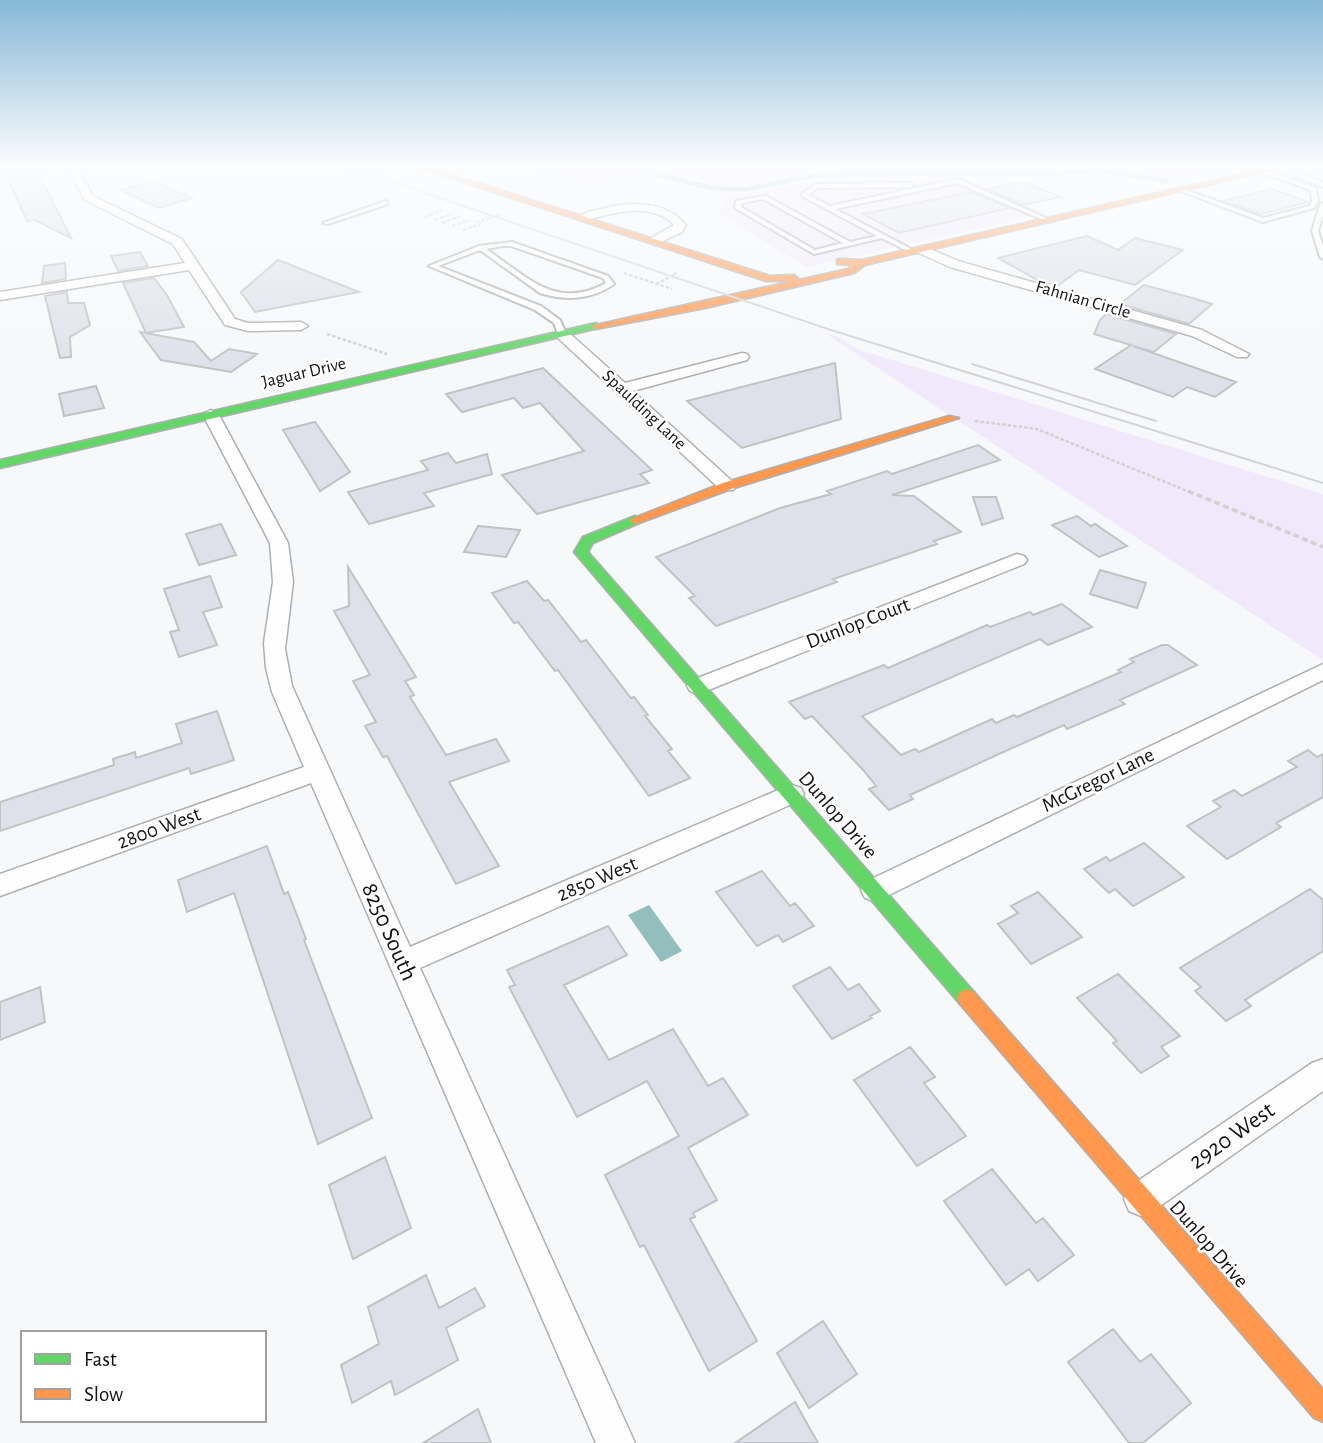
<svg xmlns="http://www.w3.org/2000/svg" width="1323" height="1443" viewBox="0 0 1323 1443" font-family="'Alegreya Sans',sans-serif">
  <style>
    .green { fill: #f1e9fb }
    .water { fill: #93bebd }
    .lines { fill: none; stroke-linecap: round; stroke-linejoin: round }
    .stream { stroke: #93bebd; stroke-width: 4.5 }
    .building { fill: #dfe1ea; stroke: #c1c2c3; stroke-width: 2 }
    .lane-casing { stroke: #aeafb1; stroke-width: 4 }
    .street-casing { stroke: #aeafb1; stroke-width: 3 }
    .fast-casing { stroke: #aeafb1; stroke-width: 3 }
    .slow-casing { stroke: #aeafb1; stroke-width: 3 }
    .path-far1 { stroke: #d1d1d1; stroke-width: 2.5; stroke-dasharray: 3.5 2; stroke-linecap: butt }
    .path { stroke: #d1d1d1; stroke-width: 3.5; stroke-dasharray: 6 3.5; stroke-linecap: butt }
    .lane { fill: #fefefe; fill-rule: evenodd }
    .street { fill: #fefefe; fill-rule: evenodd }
    .fast { fill: #63d668; fill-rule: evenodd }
    .slow { fill: #ff974d; fill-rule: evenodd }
    .tram { stroke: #d4d4d5; stroke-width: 2 }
    .labels { text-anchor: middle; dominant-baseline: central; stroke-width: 5; stroke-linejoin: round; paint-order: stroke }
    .far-street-label { font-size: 18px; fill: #101113; stroke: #fff }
    .street-label { font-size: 21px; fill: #101113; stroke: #fff }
    .near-street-label { font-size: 24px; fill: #101113; stroke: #fff }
  </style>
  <rect width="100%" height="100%" fill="#f6f8fa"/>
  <path class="green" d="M529 166H1245L1192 176 829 171 749 184 652 174 582 183Z
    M962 177 1047 213 807 267 718 213 729 197 809 182Z
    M823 332 840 338 857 349 1323 494V660Z"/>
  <path class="water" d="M649 905 682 951 661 962 628 915Z"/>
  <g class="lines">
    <path class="stream" d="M567 166 592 171
      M659 175 708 187 730 189H747L812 176 850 174H1042L1098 170 1167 181"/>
  </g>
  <path class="building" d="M5 166H35L71 238 35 220 27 221 11 186Z
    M153 181 192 198 159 208 121 190Z
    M1024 182 1061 197 1024 205 987 189Z
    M1272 189 1309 202 1261 214 1223 201Z
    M971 192 1010 208 899 233 863 214Z
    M1087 236 1118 250 1135 238 1183 250 1135 285 1079 270 1057 286 1041 282 998 258Z
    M140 252 148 266 118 271 111 256Z
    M278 260 359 292 255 312 241 292Z
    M65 263 66 279 42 283 44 266Z
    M154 278 167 295 184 327 146 333 123 283Z
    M1144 285 1196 299 1212 304 1189 324 1120 304Z
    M67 292 68 303H84L90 325 70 337 71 357 60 358 45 296Z
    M1106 314 1176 334 1154 352 1133 346 1236 382 1215 397 1187 387 1173 397 1095 369 1131 345 1094 334 1100 320Z
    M140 332 194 342 211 361 229 349 257 354 231 372 161 360Z
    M835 363 841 419 742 448 687 401Z
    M543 368 652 470 640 474 649 483 537 514 502 475 584 451 540 403 523 408 514 398 462 412 446 394Z
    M96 386 104 408 64 416 59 394Z
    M315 422 350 472 320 491 283 430Z
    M978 445 1000 460 892 495 914 496 961 532 934 541 937 544 833 579 837 582 716 626 689 598 695 596 656 557 780 508 831 494 827 491 887 471 892 474Z
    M448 453 456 463 487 454 492 474 424 493 434 506 369 524 348 492 428 470 421 461Z
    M973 497H996L1003 518 982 525Z
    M1077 516 1091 526 1095 524 1127 546 1099 557 1052 525Z
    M221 524 236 555 199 565 186 534Z
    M478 526 520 530 506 557 464 552Z
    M348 567 416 677 405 681 414 695 410 697 446 755 496 739 509 761 449 782 499 866 456 884 387 756 383 757 365 726 376 722 353 681 370 675 334 611 349 606Z
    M1100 570 1146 583 1137 608 1090 594Z
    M210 576 222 607 203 612 217 645 179 657 170 632 179 630 164 589Z
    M527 581 544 601 548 600 581 642 586 640 631 698 634 697 648 715 645 716 672 749 668 751 690 778 649 796 558 670 555 671 518 622 514 623 492 593Z
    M1062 604 1092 627 1048 645 1040 639 862 716 901 755 915 749 919 752 992 719 996 723 1014 715 1017 717 1121 672 1118 670 1134 662 1130 659 1162 645H1168L1197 665 1120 700 1125 704 1067 729 1064 725 999 754 910 795 913 799 889 810 869 789 876 786 864 771 812 716 805 719 789 702 884 665 888 668 987 625 990 627 1030 612 1033 615Z
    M217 711 234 760 191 774 189 768 0 831V802L114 765 113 759 135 752 136 758 182 743 176 724Z
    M1308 750 1317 757 1323 754V797L1276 823 1281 827 1227 859 1187 826 1221 807 1213 801 1234 790 1242 796 1297 767 1288 761Z
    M1144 843 1184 877 1133 906 1115 889 1109 893 1084 869 1106 857 1110 861Z
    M267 846 284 894 288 892 306 939 304 940 372 1118 318 1144 234 893 187 912 178 880Z
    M762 871 790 906 795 903 814 926 783 942 778 935 757 946 716 892Z
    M1310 889 1323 900V951L1245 1000 1251 1006 1226 1021 1195 991 1201 987 1180 968Z
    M1038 892 1082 937 1031 964 998 924 1018 913 1011 906Z
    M608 926 627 955 564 985 609 1060 673 1029 708 1086 723 1078 748 1115 688 1148 717 1200 693 1213 695 1217 690 1219 757 1341 709 1371 644 1245 640 1247 605 1175 679 1136 647 1081 577 1117 509 987 515 985 507 970Z
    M830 967 848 990 859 984 880 1011 870 1016 872 1018 832 1039 793 986Z
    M1118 974 1180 1036 1161 1047 1169 1056 1141 1073 1113 1043 1117 1041 1077 998Z
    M40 987 45 1022 0 1040V1002Z
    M910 1047 935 1077 924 1083 966 1136 917 1166 854 1080Z
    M385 1157 411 1228 353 1259 329 1185Z
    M992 1169 1036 1223 1043 1218 1074 1255 1038 1281 1029 1269 1006 1285 944 1201Z
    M426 1275 439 1308 475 1288 485 1306 446 1328 458 1360 395 1395 391 1381 352 1403 341 1365 379 1344 368 1307Z
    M823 1321 857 1374 809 1408 777 1353Z
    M1113 1329 1140 1362 1151 1354 1191 1403 1143 1443H1129L1068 1362Z
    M795 1402 818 1443H735Z
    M478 1409 491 1443H423Z"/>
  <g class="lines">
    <defs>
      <path id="lane" d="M1278 166 1310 176 1323 183V187L1278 168Z
        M1262 169 1316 188 1318 201 1314 208 1263 222 1178 190 1183 189 1263 218 1310 206 1312 201 1311 190 1260 172Z
        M958 179 1053 221 1048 222 957 183 835 209 915 251V253H911L882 238 814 254 735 208 736 201 766 196 850 242 877 236 802 196V194L816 184 911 183 914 185 911 187 817 188 808 195 830 206ZM763 199 843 243 815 250 741 207V203Z
        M386 201 388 204 328 224 323 223Z
        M1323 203V215L1318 231 1323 246V259L1320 257 1312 231 1320 205Z
        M512 242 608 276 614 284C592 300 565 301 540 293L480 250 438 266 541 306 560 320 566 334 562 336 558 334 554 323 535 310 429 266 479 246ZM502 246H511L603 278 606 283C556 311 526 276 486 249Z"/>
      <path id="street" d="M66 166H76L93 196 182 239 235 319 248 323 301 322 308 326 301 330 248 331 225 325 189 270 0 300V292L185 263 173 244 85 200Z
        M619 205C644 203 669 204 686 225L682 232 655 245 649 241 651 238 674 225C651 200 610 214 582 221L576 218 588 212Z
        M923 246 958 261 1202 330 1249 354 1247 357H1237L1192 336 950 267 919 253V247Z
        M562 330 567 331 625 383 742 353 747 354 749 357 747 360 633 391 733 482 736 486 733 490H721L557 337V331Z
        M211 410 219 415 288 543 293 582 285 649 292 686 410 947 783 788 792 785 801 788 804 794 801 800 420 968 635 1443H596L311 783 0 896V874L304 767 272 692 266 668 264 643 273 582 270 543 203 415Z
        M1017 554 1024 556 1027 560 1024 564 706 691 698 693 690 691 687 686 690 681Z
        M1323 664V680L883 898 874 901 865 898 861 890 865 882Z
        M1323 1059V1091L1153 1211 1141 1216 1129 1211 1124 1199 1129 1187 1312 1063Z"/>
      <path id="fast" d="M596 323 601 326 599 328 0 468V460Z
        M635 516 641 520 639 523 593 543 588 552 974 992 977 998 974 1004 967 1007 960 1004 574 552 583 537Z"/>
      <path id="slow" d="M414 166H425L770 276 794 275 798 278 794 281H766Z
        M1276 166H1289L865 265 854 273 705 308 596 329 591 326 848 269 853 265 837 264V260L840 259 862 260Z
        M949 416 959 418 731 489 639 523 635 524 629 520 723 483Z
        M967 989 974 992 1323 1389V1422L1314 1418 960 1004 957 998 960 992Z"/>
    </defs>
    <use href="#lane" class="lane-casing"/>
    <use href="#street" class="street-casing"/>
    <use href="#fast" class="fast-casing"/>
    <use href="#slow" class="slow-casing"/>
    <path class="path-far1" d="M425 217 442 210
      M435 220 452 214
      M476 222 500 215
      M442 223 460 216
      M452 226 469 220
      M463 230 481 224
      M624 273 672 289
      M656 284 676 274 674 273
      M327 334 387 354
      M975 421 1037 429 1192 493"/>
    <path class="path" d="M1188 491 1323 547"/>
    <use href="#lane" class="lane"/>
    <use href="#street" class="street"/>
    <use href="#fast" class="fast"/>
    <use href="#slow" class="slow"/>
    <path class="tram" d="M345 166 831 330 1323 483
      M972 364 1156 421"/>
  </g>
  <linearGradient id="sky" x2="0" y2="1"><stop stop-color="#86b8d7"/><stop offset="0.45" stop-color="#fbfcfd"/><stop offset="1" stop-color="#fbfcfd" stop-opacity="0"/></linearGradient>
  <rect width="1323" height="368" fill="url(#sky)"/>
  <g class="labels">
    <g class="far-street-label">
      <text transform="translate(1083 300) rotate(16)">Fahnian Circle</text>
      <text transform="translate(304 373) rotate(-13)">Jaguar Drive</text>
      <text transform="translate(644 410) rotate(43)">Spaulding Lane</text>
    </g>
    <g class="street-label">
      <text transform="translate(858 623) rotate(-21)">Dunlop Court</text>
      <text transform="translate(1098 780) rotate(-26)">McGregor Lane</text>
      <text transform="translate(838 815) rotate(49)">Dunlop Drive</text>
      <text transform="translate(159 828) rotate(-20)">2800 West</text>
      <text transform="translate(597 879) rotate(-23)">2850 West</text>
      <text transform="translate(1209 1244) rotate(49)">Dunlop Drive</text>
    </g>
    <g class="near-street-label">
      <text transform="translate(389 932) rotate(66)">8250 South</text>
      <text transform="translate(1232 1136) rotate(-35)">2920 West</text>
    </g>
  </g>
  <rect x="21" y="1331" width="245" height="91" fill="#ffffff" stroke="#9fa0a1" stroke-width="2"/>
  <rect x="35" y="1354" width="35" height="10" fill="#63d668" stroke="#9fa0a1" stroke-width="2"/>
  <text x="84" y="1366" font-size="21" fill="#101113">Fast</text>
  <rect x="35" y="1389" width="35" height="10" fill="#ff974d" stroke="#9fa0a1" stroke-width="2"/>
  <text x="84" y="1401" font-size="21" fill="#101113">Slow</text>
</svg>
